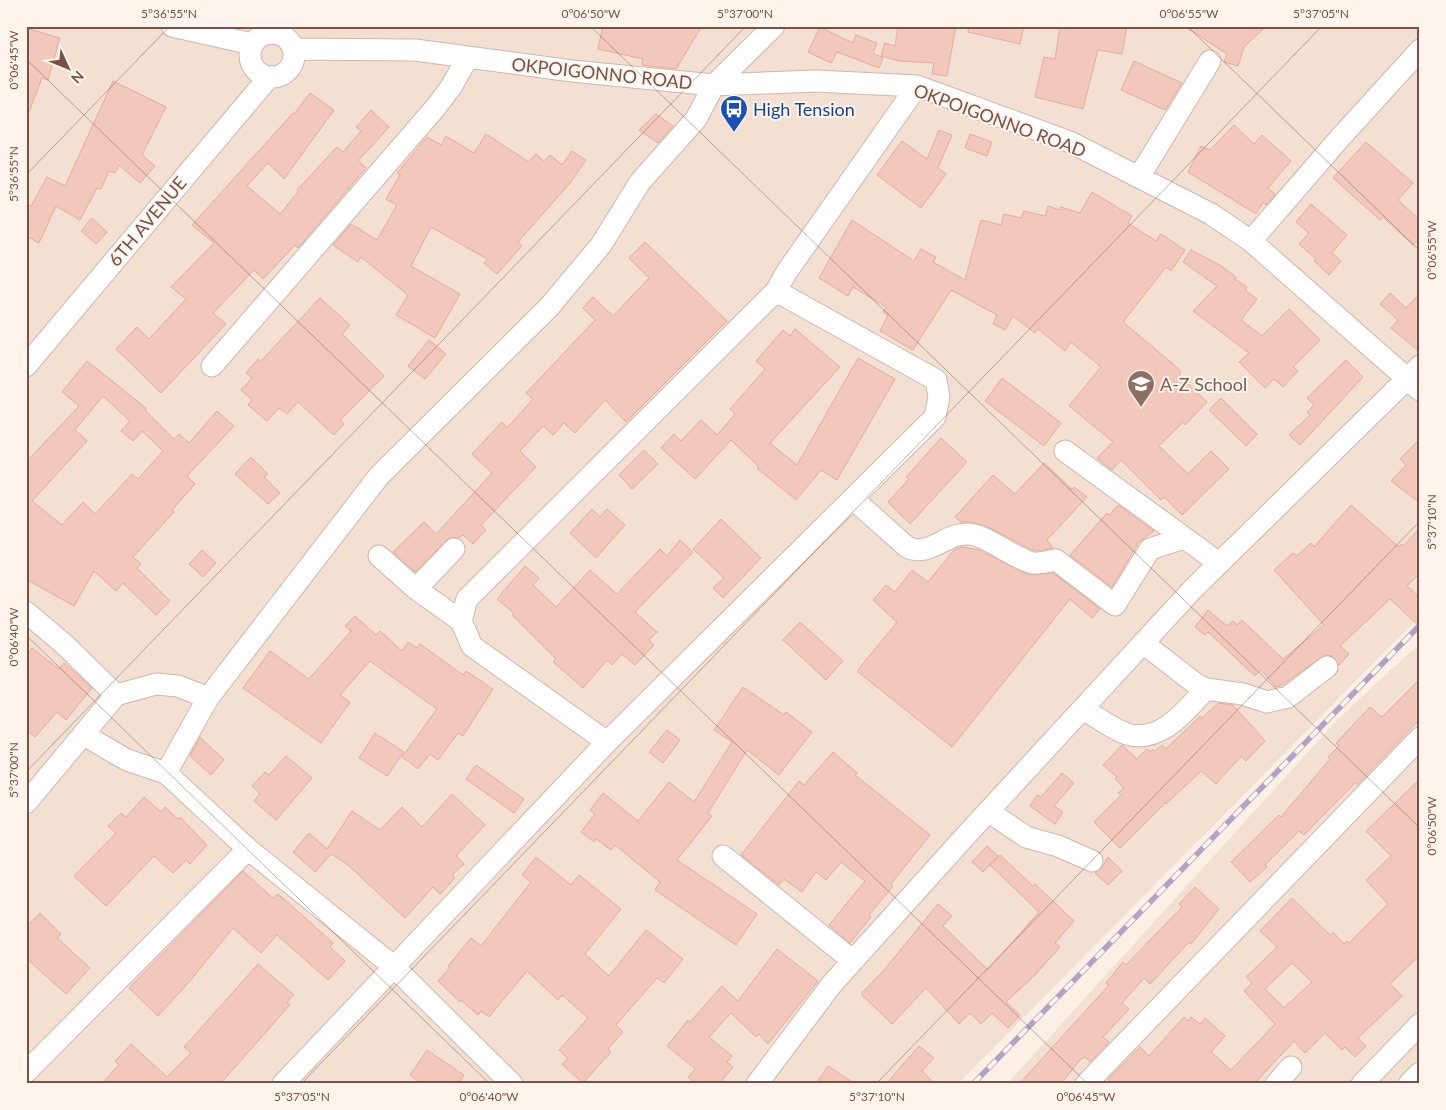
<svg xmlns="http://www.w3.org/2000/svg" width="1446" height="1110" viewBox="0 0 1446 1110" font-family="Lato,sans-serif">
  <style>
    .residential { fill: #f4dfd3 }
    .building { fill: #f2c8bc; stroke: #e5ab9d; fill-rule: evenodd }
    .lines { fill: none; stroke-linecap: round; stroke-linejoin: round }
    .minor-casing { stroke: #d0b7ae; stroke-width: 23 }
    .minor { stroke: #fff; stroke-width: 21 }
    .rail-casing { stroke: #b0a3c6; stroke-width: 5.5 }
    .rail { stroke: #fff4eb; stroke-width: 4; stroke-dasharray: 11; stroke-linecap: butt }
    .ticks { fill: none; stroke: #76524a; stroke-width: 1; stroke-opacity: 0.45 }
    .labels { text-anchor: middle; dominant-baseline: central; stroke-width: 4; stroke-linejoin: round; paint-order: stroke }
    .street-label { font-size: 18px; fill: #76524a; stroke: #fff4eb }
    .transit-label { font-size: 18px; fill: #164399; stroke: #fff4eb; text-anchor: start }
    .education-label { font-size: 18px; fill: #785e54; stroke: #fff4eb; text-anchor: start }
    .neatline { fill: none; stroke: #76524a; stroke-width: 2 }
    .ticks-label { font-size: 12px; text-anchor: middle; fill: #76524a }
  </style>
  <rect width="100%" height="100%" fill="#fcefe5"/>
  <path class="residential" d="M26 26H1420V616L958 1084H26Z
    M1420 643V1084H1007L1338 719Z"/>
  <path class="building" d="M603 26H702L676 69 642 65 643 59 598 49Z
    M898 26H956L947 76 932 74 934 63 899 61 881 56 885 43 895 46Z
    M969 26H1024L1020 44 968 32Z
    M1060 26H1127L1122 54 1098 50 1083 109 1035 97 1044 57 1055 59Z
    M1184 26H1266L1244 47 1238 66 1224 62 1227 54Z
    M820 27 853 43 856 35 877 43 873 53 883 58 879 68 837 52 831 63 808 52Z
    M26 28 60 38 48 80 42 78 28 115Z
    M1134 61 1182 83 1165 110 1121 90Z
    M113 81 166 107 142 155 155 166 140 183 119 165 115 173 109 171 101 189 97 188 80 220 56 206 39 243 26 236V204L31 206 47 177 65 186Z
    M310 93 334 110 284 179 268 163 247 186 280 214 298 192 297 190 337 147 343 152 361 131 356 127 371 110 389 127 358 161 366 168 298 248 295 245 263 279 254 270 213 313 226 324 161 393 116 349 137 327 149 339 186 299 171 287 214 243 192 225 293 113 294 114Z
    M656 114 673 126 658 143 639 130Z
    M1234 125 1254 144 1262 135 1291 161 1268 188 1275 194 1266 205 1263 202 1256 214 1188 172 1201 146 1210 150Z
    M939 130 952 135 938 168 946 174 921 208 877 175 902 141 927 159Z
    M486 134 529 162 536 154 544 161 550 155 562 165 572 151 586 160 570 183 518 242 522 246 497 274 484 263 487 259 431 227 411 266 460 294 435 338 396 315 408 295 361 257 358 262 333 245 351 224 377 240 397 205 386 199 400 175 397 173 427 137 441 145 446 136 474 153Z
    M970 134 992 142 987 156 965 148Z
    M1366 142 1413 183 1398 200 1420 220V238L1413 245 1383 217 1380 220 1333 178Z
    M1092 192 1132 216 1128 223 1156 241 1161 234 1185 250 1171 271 1166 267 1123 322 1172 363 1181 372 1179 375 1207 402 1185 425 1183 422 1159 446 1188 474 1211 451 1229 469 1182 515 1164 497 1161 500 1121 460 1112 470 1097 458 1113 442 1069 406 1101 367 1071 342 1065 351 1038 329 1035 333 1013 316 1005 330 993 324 997 315 951 290 913 350 880 331 888 315 883 312 886 307 853 287 848 296 819 278 852 220 914 261 921 249 936 257 933 262 965 280 981 220 1001 225 1004 214 1021 218 1024 211 1045 216 1048 206 1060 210 1061 207 1080 213Z
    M1311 204 1347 235 1332 253 1341 261 1329 275 1314 261 1316 259 1299 244 1309 233 1296 222Z
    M92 218 107 232 96 244 81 231Z
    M645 242 727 321 626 422 605 400 575 433 564 423 553 435 543 426 520 451 536 467 481 525 486 530 473 544 463 535 459 538 450 537 415 572 393 552 424 522 436 534 492 473 472 454 502 422 507 428 533 399 526 393 595 320 583 308 593 297 613 316 649 278 629 258Z
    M1191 250 1220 265 1236 277 1235 279 1247 287 1245 290 1257 299 1241 320 1262 336 1289 309 1320 340 1293 367 1298 371 1283 387 1274 379 1265 388 1239 362 1249 353 1193 311 1217 286 1183 262Z
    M1390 293 1406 308 1420 293V352L1391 328 1398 320 1380 304Z
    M320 298 350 325 342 334 384 376 340 420 344 424 334 435 298 402 287 414 279 408 267 421 248 405 252 400 241 390 252 378 246 373 258 359 260 362Z
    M795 329 840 367 770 443 797 465 858 358 895 379 837 480 821 470 796 500 757 468 759 467 731 440 695 479 661 448 674 434 681 441 701 420 717 435 735 414 730 409 765 369 756 361 783 330 790 336Z
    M429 340 446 354 425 379 408 366Z
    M1346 360 1363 377 1300 445 1289 435 1310 415 1307 412 1314 405 1307 398Z
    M87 361 146 408 145 410 174 439 179 434 189 443 217 411 234 426 187 476 195 484 172 510 174 512 133 557 141 564 137 568 170 601 156 615 123 583 116 591 94 571 74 606 26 579V462L79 406 62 392ZM103 396 130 421 121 431 133 441 142 431 163 451 138 479 132 474 95 514 83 502 62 525 32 501 87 441 75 430Z
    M1002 378 1061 423 1044 446 985 401Z
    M1221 398 1257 434 1246 446 1209 410Z
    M941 438 967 462 910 524 888 502 909 479 906 477Z
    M1420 439V503L1391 481 1406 465 1400 459Z
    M644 450 658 464 632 489 619 475Z
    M251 457 268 474 264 477 280 493 268 504 235 474Z
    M1044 463 1072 489 1074 487 1087 497 1047 540 1053 548 1037 551 1030 549 988 527 971 522H961L955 517 993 475 1015 494Z
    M1118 505 1154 531 1139 542 1112 587 1070 555 1107 513 1109 515Z
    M1351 505 1399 547 1401 544 1403 546 1420 528V573L1407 586 1420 598V627L1390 599 1340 646 1349 654 1339 665 1332 656 1325 655 1282 685 1276 687 1261 670 1255 676 1208 632 1205 635 1195 627 1208 610 1227 626 1233 621 1237 625 1242 620 1283 659 1324 625 1274 570 1293 553 1297 556 1311 543 1314 547Z
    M592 509 600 517 607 509 625 525 596 558 570 533Z
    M721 519 761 558 723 598 713 588 724 578 693 549Z
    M680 540 693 552 635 612 657 632 649 640 654 645 635 665 622 654 612 665 607 660 583 688 553 662 556 659 512 615 514 613 497 599 525 566 539 578 533 585 556 607 590 570 617 594 660 549 667 556Z
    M963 547 979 550 1029 575 1053 573 1100 609 1092 618 1070 599 952 747 857 671 897 622 873 600 886 585 895 592 912 570 928 582 954 550Z
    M202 550 216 563 203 577 189 564Z
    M355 616 376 635 380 631 402 651 408 642 417 648 420 644 463 675 466 671 493 689 463 736 458 733 438 760 430 754 418 769 402 757 437 709 370 661 340 695 350 702 321 743 243 688 270 651 309 679 351 631 345 626Z
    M800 622 843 661 826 680 783 640Z
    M32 648 59 669 64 663 92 688 66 720 57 712 35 737 26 729V656Z
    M1420 679V719L1357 785 1355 783 1304 835 1299 831 1265 865 1267 867 1250 882 1231 862 1279 815 1281 817 1330 759 1328 757 1339 746 1336 743 1370 707 1382 717Z
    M743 687 784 715 786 712 812 732 779 775 747 750 708 813 712 816 677 860 757 914 736 945 655 890 660 882 615 845 611 850 596 839 594 842 581 832 595 814 590 810 603 793 638 821 669 782 694 802 732 742 714 730Z
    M1218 703 1233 705 1265 741 1246 761 1241 756 1216 784 1201 771 1166 804 1165 803 1120 848 1094 822 1121 795 1118 793 1124 788 1115 779 1117 777 1103 765 1122 745 1137 759 1147 749 1150 752 1153 749 1155 751 1162 745 1166 749 1200 716 1202 718Z
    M667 730 680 740 663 763 649 752Z
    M375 733 404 752 387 776 359 758Z
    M200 737 224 760 211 775 190 756Z
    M833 752 857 773 855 775 930 835 891 884 893 886 869 915 871 917 850 943 829 925 865 881 841 862 826 880 816 872 802 892 784 879 779 885 741 855 799 781 804 785Z
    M286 756 312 778 276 820 254 801 260 794 252 786 265 772 269 775Z
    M476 765 524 799 514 813 466 779Z
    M1062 773 1074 783 1054 806 1063 812 1055 824 1030 806 1037 795 1041 797Z
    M1420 779V955L1390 984 1402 996 1358 1038 1366 1046 1355 1057 1345 1047 1342 1050 1325 1033 1305 1053 1294 1041 1254 1084H1113L1108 1079 1140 1047 1149 1056 1184 1017 1188 1021 1191 1017 1200 1024 1205 1018 1225 1036 1211 1052 1231 1070 1275 1024 1244 991 1252 983 1246 977 1277 947 1260 931 1292 898 1330 935 1333 932 1344 944 1347 941 1349 943 1388 904 1366 880 1391 856 1366 831ZM1292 963 1312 982 1284 1008 1265 989Z
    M452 794 485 825 456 856 464 864 452 875 455 878 440 894 433 887 405 918 348 865 331 854 315 872 293 852 309 833 327 849 352 811 380 830 402 807 422 827Z
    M144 797 161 812 165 807 178 819 180 817 207 845 190 864 186 860 173 873 154 856 106 906 74 876 116 833 108 826 121 813 126 817Z
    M987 846 998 856 983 872 972 862Z
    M1000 855 1033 886 1035 884 1074 921 1055 943 1060 947 1034 976 1006 1002 1020 1015 1008 1028 992 1013 981 1024 970 1013 959 1024 926 988 892 1024 861 994 884 970 938 904 952 916 943 926 988 970 1039 912 990 865Z
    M536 857 571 885 579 875 621 909 585 954 609 976 646 930 683 959 664 983 657 978 616 1025 623 1032 608 1049 611 1052 583 1083 562 1064 568 1059 559 1050 588 1018 562 995 558 1000 527 971 489 1017 481 1011 478 1015 461 1000 460 1002 438 981 450 968 448 966 471 938 481 946 531 882 522 875Z
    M1108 857 1122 871 1108 885 1095 873 1103 866Z
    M243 871 273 898 278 894 302 915 333 943 330 947 345 961 328 980 277 935 261 953 233 928 190 981 158 1016 129 988Z
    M1195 887 1219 909 1191 944 1189 942 1150 984 1144 978 1122 1003 1129 1009 1103 1037 1109 1042 1090 1062 1085 1057 1080 1060 1061 1084H1019L1109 985 1106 983 1123 962 1126 965 1182 907 1179 904Z
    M40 913 61 934 57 938 90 968 66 994 26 958V927Z
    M777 949 818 981 768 1044 759 1034 756 1037 731 1013 709 1037 732 1056 727 1062 733 1067 719 1084H696L688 1077 695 1069 667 1046 688 1020 690 1022 722 986 738 1001Z
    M258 964 294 995 287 1002 290 1005 220 1084H101L119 1065 115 1061 131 1044 167 1077 191 1053 184 1047Z
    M919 1046 934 1058 922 1071 935 1084H886Z
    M427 1050 464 1075 458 1084H422L410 1075Z
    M828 1066 855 1084H816Z"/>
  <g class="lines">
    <defs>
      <path id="minor" d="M172 26 252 44
        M250 55a22 22 0 1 1 44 0a22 22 0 1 1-44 0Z
        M294 49 415 50 572 71 714 85 816 81 917 86 1070 142 1211 214 1251 241 1420 390
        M1139 177 1210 61
        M1251 241 1339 139 1420 50
        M776 291 786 273 917 86
        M26 366 269 77
        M212 366 436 107 451 87 468 57
        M1065 451 1219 563
        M853 499 907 547C930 558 946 532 969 534 987 535 1014 559 1033 563 1039 564 1049 561 1056 560L1115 605 1150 549 1184 538
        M379 556 416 589 461 621
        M416 589 454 549
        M26 612 65 645 116 695
        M1143 643 1196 684 1206 689 1243 694 1267 702 1288 697 1327 667
        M1083 709C1097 717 1112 729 1127 734 1161 744 1186 710 1206 689
        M84 735 127 760 166 773 248 849 393 966 512 1084
        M166 773 208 698 379 476 549 307 601 245 640 182 696 119 714 85 774 26
        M26 803 116 695 156 684 178 686 208 698
        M988 811 1026 837 1058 846 1092 861
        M723 856 853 961
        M26 1072 248 849
        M283 1084 607 742 935 417 939 397 936 380 776 291 467 599 461 621 472 646 607 742
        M757 1084 832 984 970 831 1192 590 1420 366
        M1086 1084 1420 738
        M1276 1084 1291 1067
        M1362 1084 1420 1024
        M1409 1084 1420 1073"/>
    </defs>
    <use href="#minor" class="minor-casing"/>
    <use href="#minor" class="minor"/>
    <defs>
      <path id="rail" d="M973 1084 1420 625"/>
    </defs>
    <use href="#rail" class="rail-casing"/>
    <use href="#rail" class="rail"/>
  </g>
  <path class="ticks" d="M590 26 1420 828M1187 26 1420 251M26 59 1088 1084M26 175 170 26M26 635 490 1084M26 772 746 26M301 1084 1322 26M876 1084 1420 521"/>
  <defs>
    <symbol id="bus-pin" viewBox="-11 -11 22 30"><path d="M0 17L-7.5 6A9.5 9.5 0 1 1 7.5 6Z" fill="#1a4fb4" stroke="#fff4eb"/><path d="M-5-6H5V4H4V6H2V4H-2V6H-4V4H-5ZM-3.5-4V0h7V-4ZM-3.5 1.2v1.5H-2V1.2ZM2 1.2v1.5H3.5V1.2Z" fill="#fff"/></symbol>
    <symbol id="school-pin" viewBox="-11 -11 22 30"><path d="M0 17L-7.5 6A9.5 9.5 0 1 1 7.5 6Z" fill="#8d6e63" stroke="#fff4eb"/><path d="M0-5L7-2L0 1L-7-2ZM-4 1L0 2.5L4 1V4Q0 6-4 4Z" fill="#fff"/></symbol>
  </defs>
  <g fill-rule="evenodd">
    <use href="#bus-pin" x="718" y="93" width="32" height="43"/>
    <use href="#school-pin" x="1125" y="368" width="32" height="43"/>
  </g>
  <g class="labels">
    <g class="street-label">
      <text transform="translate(602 73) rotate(6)">OKPOIGONNO ROAD</text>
      <text transform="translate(1000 120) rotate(20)">OKPOIGONNO ROAD</text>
      <text transform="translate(147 221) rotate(-50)">6TH AVENUE</text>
    </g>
    <g class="transit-label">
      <text x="753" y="109">High Tension</text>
    </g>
    <g class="education-label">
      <text x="1160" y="384">A-Z School</text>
    </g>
  </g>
  <rect width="1446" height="1110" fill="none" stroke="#fff4eb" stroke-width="55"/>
  <g transform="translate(68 68) rotate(134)" stroke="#fff4eb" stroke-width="4" paint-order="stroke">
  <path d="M0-4L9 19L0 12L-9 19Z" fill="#76524a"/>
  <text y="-8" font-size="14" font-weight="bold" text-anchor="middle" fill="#76524a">N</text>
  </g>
  <rect x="28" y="28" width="1390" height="1054" class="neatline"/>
  <g class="ticks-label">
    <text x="169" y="18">5°36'55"N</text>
    <text x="591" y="18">0°06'50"W</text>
    <text x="745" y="18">5°37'00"N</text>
    <text x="1189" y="18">0°06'55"W</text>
    <text x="1321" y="18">5°37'05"N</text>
    <text transform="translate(14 60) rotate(-90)" y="4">0°06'45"W</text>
    <text transform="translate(14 174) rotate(-90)" y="4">5°36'55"N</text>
    <text transform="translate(1432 250) rotate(-90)" y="4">0°06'55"W</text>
    <text transform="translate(1432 522) rotate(-90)" y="4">5°37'10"N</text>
    <text transform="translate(14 637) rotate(-90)" y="4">0°06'40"W</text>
    <text transform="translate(14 770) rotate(-90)" y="4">5°37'00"N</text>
    <text transform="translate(1432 826) rotate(-90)" y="4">0°06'50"W</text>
    <text x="302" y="1101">5°37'05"N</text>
    <text x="489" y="1101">0°06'40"W</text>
    <text x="877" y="1101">5°37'10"N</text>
    <text x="1086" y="1101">0°06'45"W</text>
  </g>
</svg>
